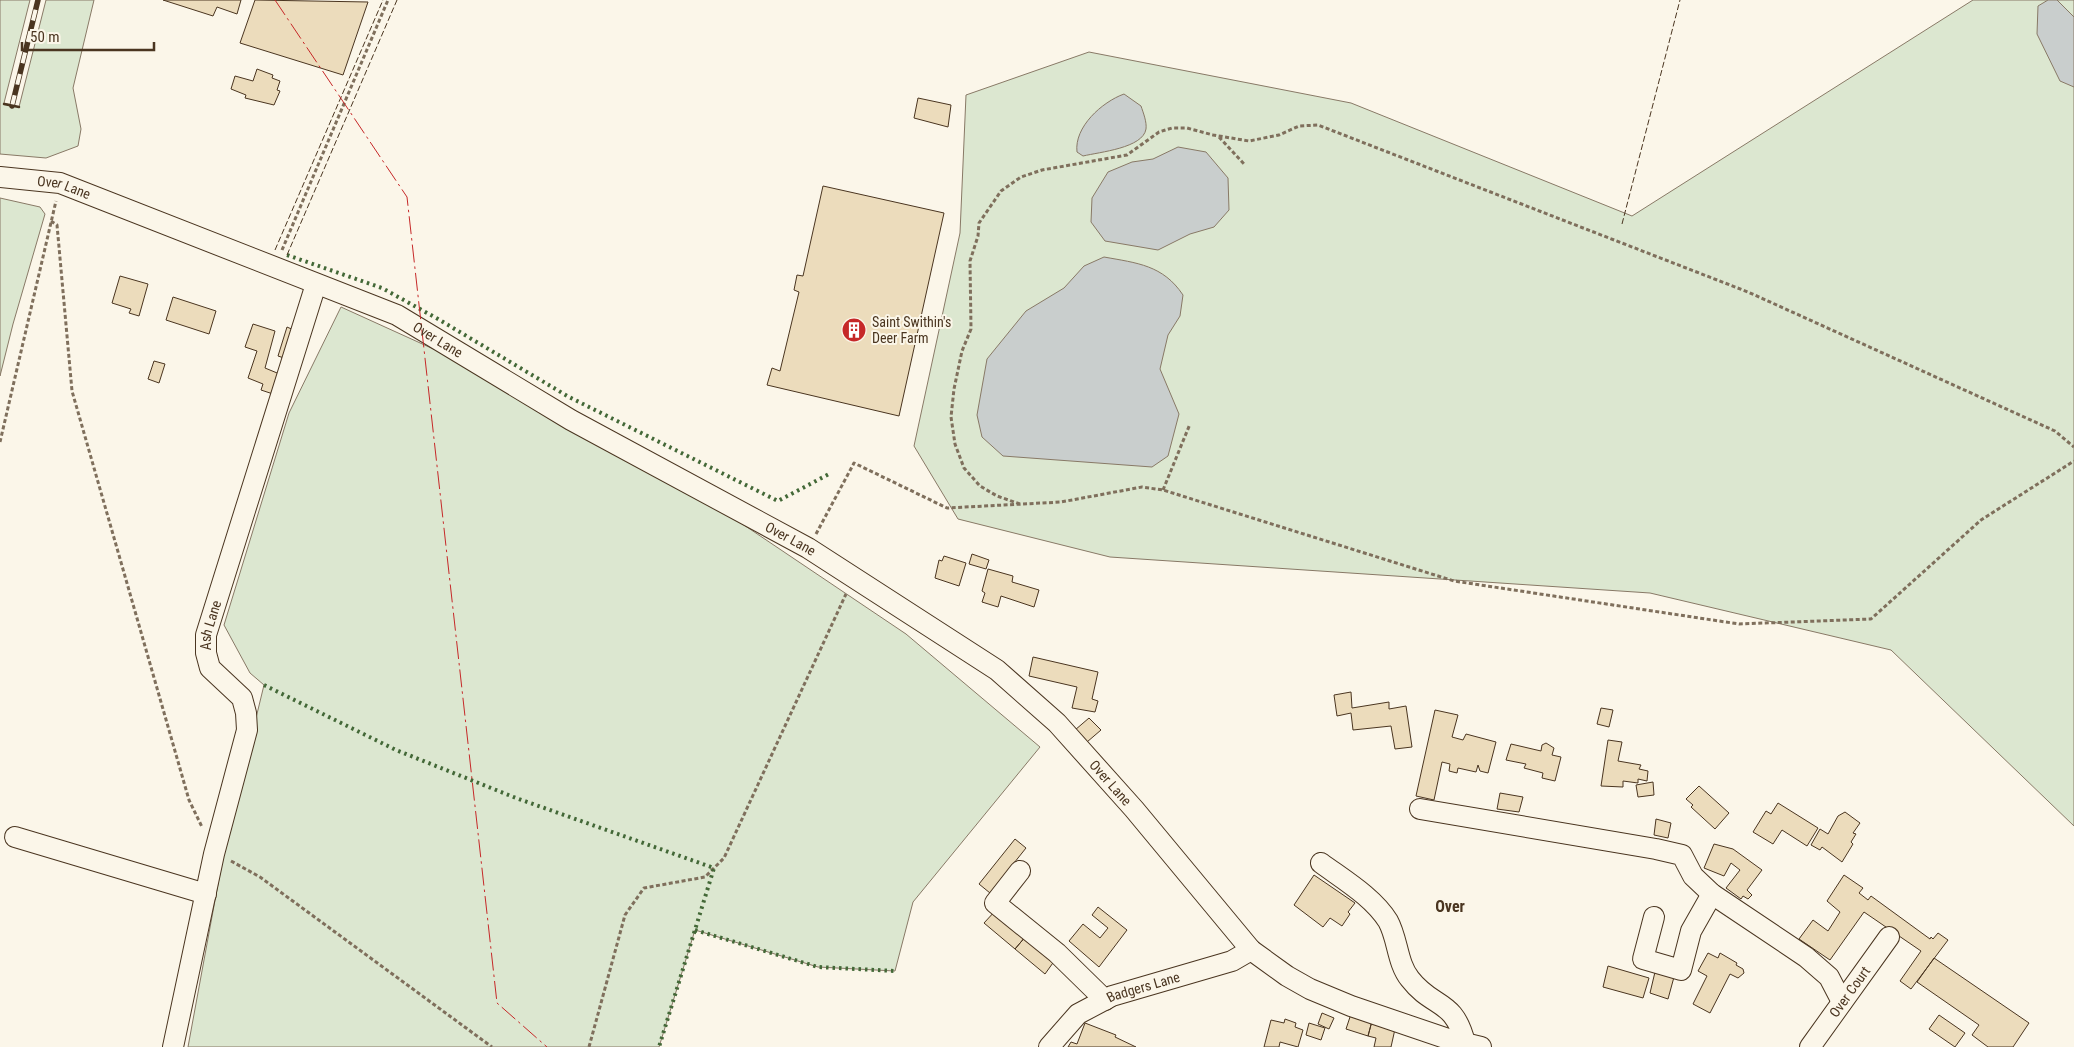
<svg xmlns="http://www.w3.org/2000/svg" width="2074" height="1047" viewBox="0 0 2074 1047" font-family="'Roboto Condensed',sans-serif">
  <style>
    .green { fill: #dce7d0; stroke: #887966 }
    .water { fill: #c9cecd; stroke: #887966 }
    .building { fill: #ecdcbc; stroke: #4a3520 }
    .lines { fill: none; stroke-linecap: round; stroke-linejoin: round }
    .minor-casing { stroke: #4a3520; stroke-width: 22 }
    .path { stroke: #7f6f5c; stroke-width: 3; stroke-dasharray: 4 2.5; stroke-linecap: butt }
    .minor { stroke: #fbf6e9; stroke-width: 20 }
    .rail-casing { stroke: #4a3520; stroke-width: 5.5 }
    .rail { stroke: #fbf6e9; stroke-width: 4; stroke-dasharray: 11; stroke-linecap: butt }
    .hedge { stroke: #436837; stroke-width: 4; stroke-dasharray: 2.5 4; stroke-linecap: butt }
    .fence { stroke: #4a3520; stroke-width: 1; stroke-dasharray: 6 2.5; stroke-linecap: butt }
    .wall { stroke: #4a3520; stroke-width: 2.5 }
    .power { stroke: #c62828; stroke-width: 1; stroke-dasharray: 18 4 2.5 4; stroke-linecap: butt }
    .labels { text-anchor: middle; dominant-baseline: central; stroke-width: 4; stroke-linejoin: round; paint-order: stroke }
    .street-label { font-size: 14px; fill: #4a3520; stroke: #fbf6e9 }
    .poi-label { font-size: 14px; fill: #4a3520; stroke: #fbf6e9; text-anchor: start }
    .quarter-label { font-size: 16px; font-weight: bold; fill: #4a3520; stroke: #fbf6e9 }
  </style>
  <rect width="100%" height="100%" fill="#fbf6e9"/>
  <path class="green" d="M0 0H30L4 103 19 107 46 0H94L73 88 81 129 78 146 46 158 0 154Z
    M1973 0H2074V826L1891 650 1650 593 1110 557 958 519 914 446 960 233 966 95 1089 52 1351 103 1632 216Z
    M0 198 40 207 45 214 13 324 0 376Z
    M341 307 440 352 735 519 906 634 1040 747 913 902 895 971 818 967 695 930 659 1047H188L225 846 264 685 250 673 224 625 289 413Z"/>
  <path class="water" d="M2048 0H2057L2074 17V87L2060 81 2037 34 2038 6Z
    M1124 94 1141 106C1143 112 1147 122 1146 129 1143 148 1100 152 1083 156L1077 152C1074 127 1102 102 1124 94Z
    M1178 147 1206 152 1228 178 1229 210 1214 227 1190 234 1158 250 1105 241 1091 222 1092 198 1108 172 1132 162 1153 159Z
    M1104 257C1137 263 1163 265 1183 295L1180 316 1168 335 1160 369 1179 414 1168 456 1152 467 1003 456 982 437 977 415 987 359 1026 311 1064 288 1084 266Z"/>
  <path class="building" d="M163 0H241L237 14 217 7 213 16Z
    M255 0 368 2 343 75 240 43Z
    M257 69 273 75 272 78 280 81 277 90 280 91 274 105 245 98 246 95 231 89 235 76 253 81Z
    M918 98 951 105 948 127 914 118Z
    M823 186 944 213 899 416 767 385 772 368 780 371 799 292 794 290 797 275 803 276Z
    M120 276 148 284 139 316 129 313 131 309 112 303Z
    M173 297 216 311 209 334 166 320Z
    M253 324 275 331 265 368 282 375 276 395 261 390 263 384 248 378 257 351 245 347Z
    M287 327 296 331 287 359 278 356Z
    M154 361 165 364 159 383 148 379Z
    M972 554 989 560 986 569 969 564Z
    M944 556 966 563 959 586 935 578 939 560 942 561Z
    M988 569 1013 576 1012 582 1039 590 1034 607 1001 596 998 607 982 602 985 593 982 591Z
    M1033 657 1098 672 1092 699 1098 701 1095 712 1072 708 1077 687 1029 676Z
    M1351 692 1352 708 1389 702V709L1406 706 1412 747 1395 749 1391 726 1353 730 1351 713 1337 716 1334 695Z
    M1601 708 1613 710 1609 727 1597 724Z
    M1435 710 1458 715 1452 737 1463 740 1466 734 1496 742 1488 773 1480 771 1478 765 1476 772 1458 768 1457 773 1449 771 1450 764 1442 762 1434 800 1416 796Z
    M1089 718 1101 730 1087 742 1075 730Z
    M1608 740 1622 742 1618 761 1641 765 1639 769 1648 771 1647 781 1638 779V783L1623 781V787L1601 786Z
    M1546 743 1554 748 1552 755 1561 757 1555 781 1542 778 1543 773 1524 768 1526 764 1506 760 1511 744 1541 751 1542 745Z
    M1653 782 1654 795 1638 797 1636 785Z
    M1699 786 1729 813 1715 829 1691 807 1693 805 1686 799Z
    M1500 793 1523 797 1519 812 1497 809Z
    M1778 803 1818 828 1807 846 1782 830 1773 844 1753 832 1766 811 1771 814Z
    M1845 812 1860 823 1853 833 1856 834 1851 842 1853 844 1842 862 1822 847 1820 850 1811 845 1820 829 1828 834 1838 816Z
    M1656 819 1671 823 1668 838 1654 835Z
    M1015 839 1026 848 990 893 979 884Z
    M1714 844 1733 849 1762 870 1747 890 1752 895 1748 899 1743 896 1741 899 1726 888 1740 870 1731 863 1724 876 1704 868Z
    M1314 875 1355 903 1348 912 1350 914 1342 926 1330 918 1323 927 1294 905Z
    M1844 875 1863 888 1859 893 1868 900 1871 896 1930 939 1931 937 1933 939 1938 933 1948 940 1911 989 1900 981 1921 951 1864 912 1830 960 1799 939 1813 920 1828 931 1840 912 1827 901Z
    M1098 907 1127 930 1099 967 1069 941 1083 924 1100 938 1108 928 1092 915Z
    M996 910 1026 936 1015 949 984 923Z
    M1026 936 1055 960 1045 974 1015 949Z
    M1708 953 1718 958 1720 953 1737 963 1736 965 1743 969 1744 973 1738 978 1730 974 1710 1013 1693 1004 1707 976 1698 971Z
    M1934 958 2029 1023 2013 1047H1988L1972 1035 1979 1025 1917 982Z
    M1608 966 1649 978 1643 998 1603 987Z
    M1655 972 1674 977 1668 999 1650 993Z
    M1322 1013 1334 1018 1329 1029 1318 1024Z
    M1351 1014 1372 1021 1368 1036 1346 1029Z
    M1939 1015 1965 1033 1955 1047 1929 1029Z
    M1285 1019 1296 1023 1295 1027 1303 1030 1298 1047 1280 1042 1279 1047H1264L1271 1020 1284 1023Z
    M1372 1021 1395 1029 1391 1047H1374L1376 1038 1368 1036Z
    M1085 1023 1116 1035 1115 1037 1136 1047H1068L1071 1042 1077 1044Z
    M1309 1023 1325 1028 1321 1040 1306 1035Z"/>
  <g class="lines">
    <defs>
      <g id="minor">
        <path id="s1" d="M0 177 60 183 397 315 571 420 808 548 997 670 1057 723 1134 809 1251 950 1287 976 1310 989 1351 1006 1448 1039 1481 1047"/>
        <path d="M1420 809 1656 849 1682 855 1693 876 1712 894 1806 957 1829 977 1842 1002"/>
        <path d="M15 837 206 894"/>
        <path d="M1321 863C1344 880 1373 897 1388 921 1398 939 1397 963 1410 979 1433 1009 1454 998 1465 1043"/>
        <path d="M1020 871 995 903 1057 953 1105 1000"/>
        <path d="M1654 917 1643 959 1681 970 1691 931 1712 894"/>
        <path id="s2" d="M173 1047 214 854 247 730 246 713 242 698 210 668 206 653V635L316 284"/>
        <path id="s3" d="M1049 1047 1078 1014 1112 996 1232 961 1251 950"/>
        <path id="s4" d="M1810 1047 1889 937"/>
      </g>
    </defs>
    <use href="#minor" class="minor-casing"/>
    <path class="path" d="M1219 137 1244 164
      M51 221 57 225 72 391 189 800 202 827
      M282 250 388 0
      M0 442 56 201
      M1163 490 1190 424
      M1020 504 997 496 980 486 964 468 955 444 951 417 954 389 962 351 971 329 970 261 978 236 979 223 1001 191 1021 177 1042 170 1127 155 1159 132 1172 128H1187L1213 135 1249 141 1279 135 1299 126 1318 125 1748 292 2055 431 2074 447
      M816 534 854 463 947 508 1061 502 1142 487 1163 490 1454 581 1739 624 1871 619 1981 520 2074 461
      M231 861 260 877 492 1047
      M589 1047 625 915 644 888 705 877 724 858 846 594"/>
    <use href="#minor" class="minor"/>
    <defs>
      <path id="rail" d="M12 106 38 0"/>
    </defs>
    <use href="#rail" class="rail-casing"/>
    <use href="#rail" class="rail"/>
    <path class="hedge" d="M287 255 382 288 438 319 569 397 778 501 831 473
      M264 685 396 750 516 798 714 868 659 1047
      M695 930 818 967 895 971"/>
    <path class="fence" d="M1622 224 1680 0
      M275 250 383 0
      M287 255 397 0"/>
    <path class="wall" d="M4 104 19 107"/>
    <path class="power" d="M275 0 407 197 497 1003 547 1047"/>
  </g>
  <defs>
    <symbol id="building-disc" viewBox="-11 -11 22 22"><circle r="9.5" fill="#c62828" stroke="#fbf6e9"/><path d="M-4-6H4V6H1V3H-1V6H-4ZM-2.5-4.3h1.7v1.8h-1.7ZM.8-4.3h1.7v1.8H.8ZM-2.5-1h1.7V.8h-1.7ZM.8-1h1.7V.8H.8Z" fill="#fff"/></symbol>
  </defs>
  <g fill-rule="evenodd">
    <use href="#building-disc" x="840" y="316" width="28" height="28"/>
  </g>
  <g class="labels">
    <g class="street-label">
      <text stroke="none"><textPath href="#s1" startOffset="65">Over Lane</textPath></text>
      <text stroke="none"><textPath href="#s1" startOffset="470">Over Lane</textPath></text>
      <text stroke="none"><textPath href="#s1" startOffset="875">Over Lane</textPath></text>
      <text stroke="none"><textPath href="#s2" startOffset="446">Ash Lane</textPath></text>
      <text stroke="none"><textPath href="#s1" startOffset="1280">Over Lane</textPath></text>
      <text stroke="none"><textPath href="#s3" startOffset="115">Badgers Lane</textPath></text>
      <text stroke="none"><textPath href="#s4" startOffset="68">Over Court</textPath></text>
    </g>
    <g class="poi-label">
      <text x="872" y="322">Saint Swithin's<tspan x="872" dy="16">Deer Farm</tspan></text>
    </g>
    <g class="quarter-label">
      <text x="1450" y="906">Over</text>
    </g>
  </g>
  <path d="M22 42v8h132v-8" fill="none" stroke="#4a3520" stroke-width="2.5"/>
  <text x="30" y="42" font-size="15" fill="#4a3520" stroke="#fbf6e9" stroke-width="4" paint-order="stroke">50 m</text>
</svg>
